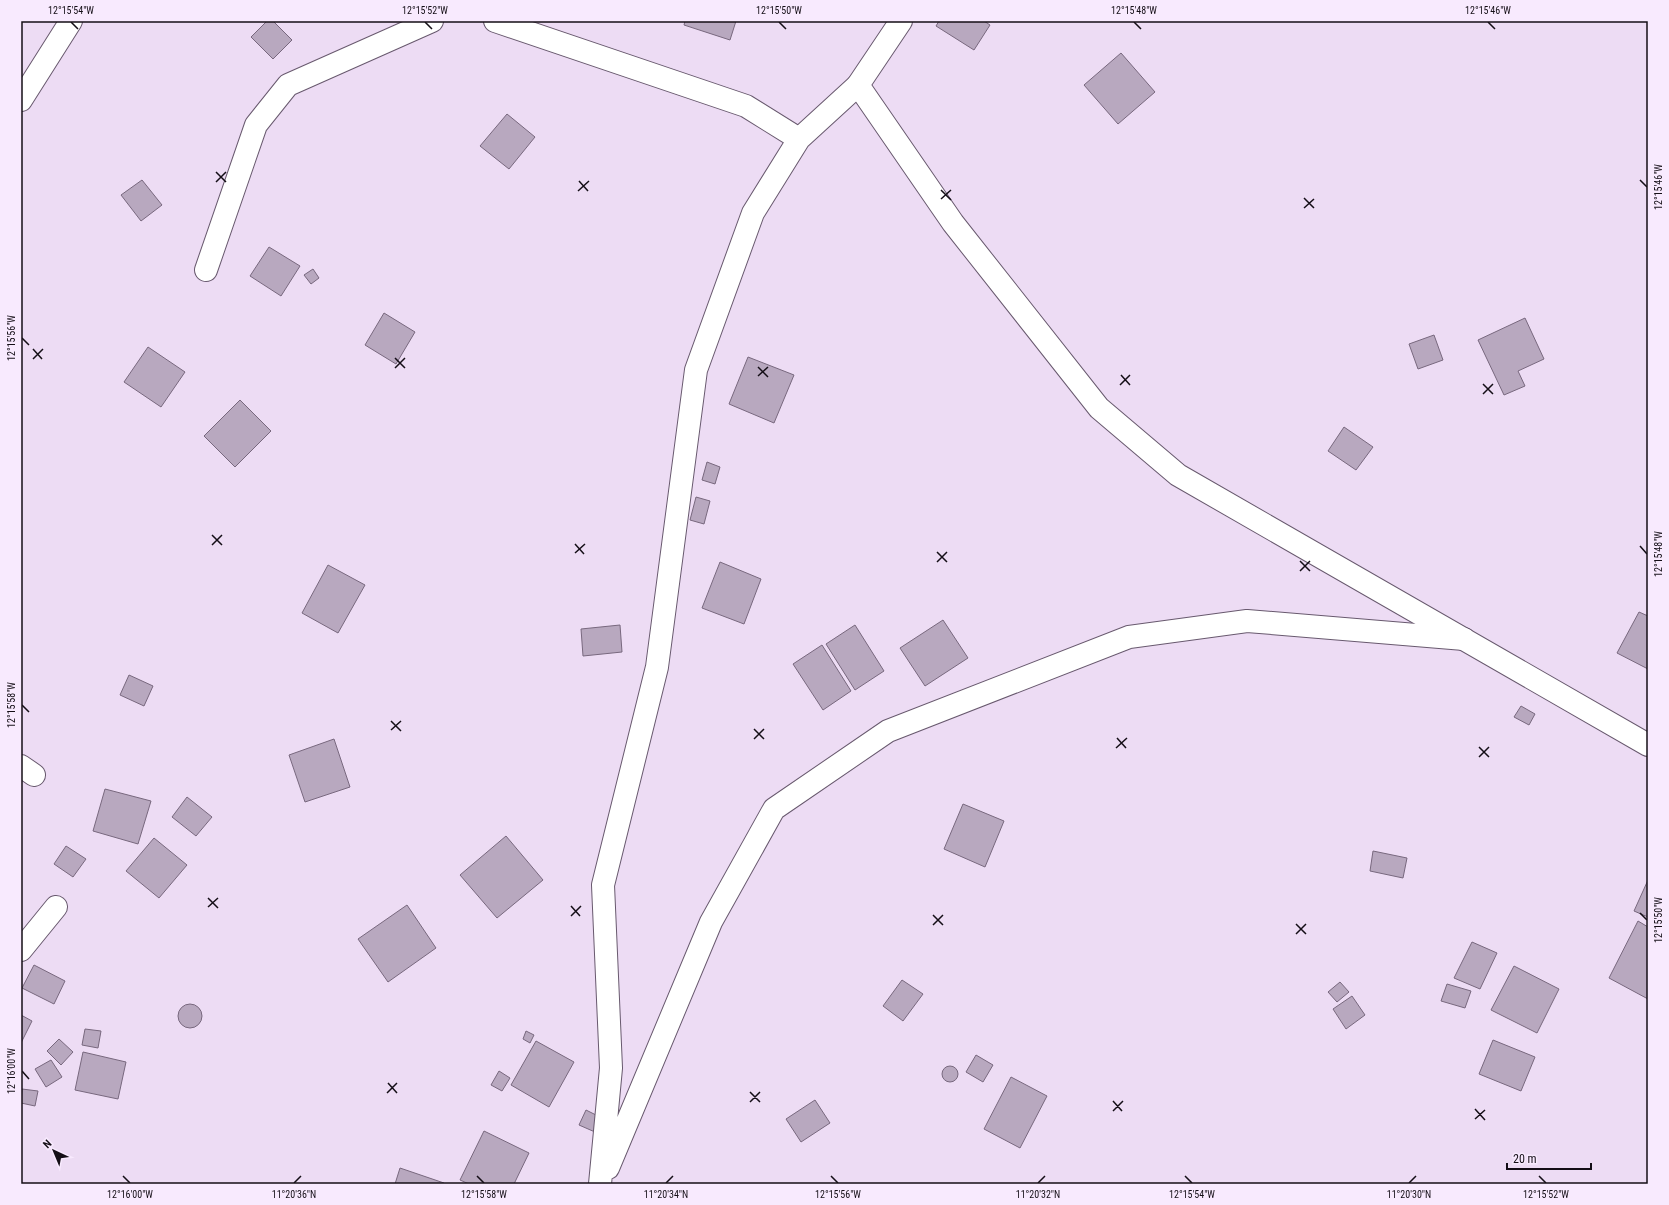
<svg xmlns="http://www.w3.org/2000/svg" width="1669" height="1205" viewBox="0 0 1669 1205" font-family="'Roboto Condensed',sans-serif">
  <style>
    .building { fill: #b8a8bf; stroke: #78687e }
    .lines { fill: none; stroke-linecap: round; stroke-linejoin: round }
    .street-casing { stroke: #68596e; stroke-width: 24 }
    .secondary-casing { stroke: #68596e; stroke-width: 24 }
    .street { stroke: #fff; stroke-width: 22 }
    .secondary { stroke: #fff; stroke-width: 22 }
    .ticks { fill: none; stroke: #140e16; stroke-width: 1.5 }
    .neatline { fill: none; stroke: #140e16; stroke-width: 1.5 }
    .ticks-label { font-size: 10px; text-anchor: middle; fill: #140e16 }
  </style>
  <rect width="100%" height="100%" fill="#eddcf4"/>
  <path class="building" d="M267 21H273L292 40 273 59 251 37Z
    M685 21H736L730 40 684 25Z
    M939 21H984L990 25 974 50 936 26Z
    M1121 53 1155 92 1118 124 1084 85Z
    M507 114 535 137 509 169 480 146Z
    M142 180 162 205 141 221 121 195Z
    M269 247 300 266 281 296 250 276Z
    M313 269 319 278 311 284 304 275Z
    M384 313 415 332 396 364 365 345Z
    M1525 318 1544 359 1518 371 1525 386 1504 395 1478 340Z
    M1434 335 1443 360 1418 369 1409 344Z
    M148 347 185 372 161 407 124 382Z
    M748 357 794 375 774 423 729 404Z
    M240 400 271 431 235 467 204 436Z
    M1344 427 1373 447 1356 470 1328 451Z
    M707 462 720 467 715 484 702 480Z
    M696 497 710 501 704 524 690 520Z
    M720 562 761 579 744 624 702 608Z
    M328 565 365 585 338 633 302 613Z
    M1639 612 1648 616V669L1617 653Z
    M943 620 968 658 925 686 900 648Z
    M620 625 622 652 583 656 581 629Z
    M855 625 884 671 855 690 826 644Z
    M822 645 851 691 823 710 793 664Z
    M129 675 153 686 144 706 120 695Z
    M1521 706 1535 714 1529 725 1514 717Z
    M334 739 350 787 305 802 289 755Z
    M105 789 151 801 138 844 93 831Z
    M187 797 212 817 196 836 172 817Z
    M963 804 1004 821 985 867 944 849Z
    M506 836 543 880 497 918 460 875Z
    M154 838 187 865 159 898 126 871Z
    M66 846 86 859 73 877 54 864Z
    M1373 851 1407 858 1403 878 1370 871Z
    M1648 880V917L1634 911Z
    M407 905 436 948 388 982 358 939Z
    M1638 921 1648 927V999L1609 978Z
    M1472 942 1497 953 1480 989 1454 978Z
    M34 965 65 981 54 1004 22 988Z
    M1514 966 1559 989 1537 1033 1491 1010Z
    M902 980 923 994 903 1021 883 1006Z
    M1340 982 1349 992 1337 1002 1328 992Z
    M1447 984 1471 991 1465 1008 1441 1001Z
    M1352 996 1365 1015 1346 1029 1333 1009Z
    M178 1016a12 12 0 1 1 24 0a12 12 0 1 1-24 0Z
    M21 1015 32 1021 21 1043Z
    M85 1029 101 1031 98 1048 82 1045Z
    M526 1031 534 1035 530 1043 523 1039Z
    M59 1039 73 1052 61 1065 47 1051Z
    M1493 1040 1535 1057 1521 1091 1479 1074Z
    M536 1041 574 1062 549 1107 511 1085Z
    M83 1052 126 1062 118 1099 75 1090Z
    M976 1055 993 1065 983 1082 966 1072Z
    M51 1060 62 1077 46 1087 35 1069Z
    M942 1074a8 8 0 1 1 16 0a8 8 0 1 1-16 0Z
    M499 1071 510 1078 502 1091 491 1085Z
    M1011 1077 1047 1096 1020 1148 984 1129Z
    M22 1089 38 1091 35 1106 21 1103Z
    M815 1100 830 1123 801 1142 786 1119Z
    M586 1110 602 1118 595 1132 579 1125Z
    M484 1131 529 1153 514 1184H469L460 1180Z
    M400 1168 444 1183V1184H395Z"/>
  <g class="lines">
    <defs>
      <path id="street" d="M495 21 746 106 799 139
        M21 100 71 21
        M206 270 256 125 288 85 432 21
        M21 766 34 775
        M21 950 56 907
        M608 1168 711 922 774 809 888 731 1129 637 1247 621 1464 639
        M600 1184 611 1068 603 885 657 667 696 370 753 213 799 139 858 85"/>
      <path id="secondary" d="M901 21 858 85 953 223 1099 408 1178 475 1648 745"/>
    </defs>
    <use href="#street" class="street-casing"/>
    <use href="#secondary" class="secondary-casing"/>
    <use href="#street" class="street"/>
    <use href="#secondary" class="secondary"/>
  </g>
  <path class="ticks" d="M71 22 78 29M425 22 432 29M779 22 786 29M1134 22 1141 29M1488 22 1495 29M216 172 226 182M1640 180 1647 187M579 181 588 191M216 182 226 172M941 190 951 200M578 191 589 181M1304 198 1314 208M941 199 951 190M1304 208 1314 199M22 338 29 345M33 349 42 359M395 358 405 368M33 359 43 349M758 367 768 377M395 368 405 358M1121 375 1130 385M758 376 768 367M1483 384 1493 394M1120 385 1130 375M1483 394 1493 384M212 535 222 545M575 544 584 554M212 545 222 535M1640 546 1647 554M937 552 947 562M575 553 585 544M1300 561 1310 571M937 562 947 552M1300 571 1310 561M22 705 29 712M391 721 401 731M754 729 764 739M391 730 401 721M1117 738 1126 748M754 739 764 729M1479 747 1489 757M1116 748 1127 738M1479 757 1489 747M208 898 218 908M571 906 580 916M208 907 218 898M1640 913 1647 920M933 915 943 925M571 916 581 906M1296 924 1306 934M933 925 943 915M1296 934 1306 924M22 1071 29 1079M388 1083 397 1093M750 1092 760 1102M387 1093 397 1083M1113 1101 1122 1111M750 1102 760 1092M1475 1109 1485 1120M1113 1111 1123 1101M1475 1119 1485 1110M123 1176 130 1183M477 1176 484 1183M831 1176 838 1183M1185 1176 1192 1183M1539 1176 1546 1183M294 1183 301 1176M666 1183 673 1176M1038 1183 1045 1176M1409 1183 1416 1176"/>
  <rect width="1669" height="1205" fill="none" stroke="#f8eafe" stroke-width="44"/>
  <g transform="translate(54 1151) rotate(316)" stroke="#f8eafe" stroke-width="3" paint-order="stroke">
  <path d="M0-3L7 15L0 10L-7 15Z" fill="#140e16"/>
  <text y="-6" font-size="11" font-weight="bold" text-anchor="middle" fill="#140e16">N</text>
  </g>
  <path d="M1507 1163v6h84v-6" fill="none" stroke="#140e16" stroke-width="2"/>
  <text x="1513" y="1163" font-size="12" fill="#140e16" stroke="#f8eafe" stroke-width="3" paint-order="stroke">20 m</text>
  <rect x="22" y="22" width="1625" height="1161" class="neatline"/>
  <g class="ticks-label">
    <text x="71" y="14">12°15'54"W</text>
    <text x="425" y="14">12°15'52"W</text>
    <text x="779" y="14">12°15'50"W</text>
    <text x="1134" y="14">12°15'48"W</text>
    <text x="1488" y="14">12°15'46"W</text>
    <text transform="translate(1658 187) rotate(-90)" y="4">12°15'46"W</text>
    <text transform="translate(11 338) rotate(-90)" y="4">12°15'56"W</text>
    <text transform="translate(1658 554) rotate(-90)" y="4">12°15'48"W</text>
    <text transform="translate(11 705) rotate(-90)" y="4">12°15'58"W</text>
    <text transform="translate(1658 920) rotate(-90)" y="4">12°15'50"W</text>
    <text transform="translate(11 1071) rotate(-90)" y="4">12°16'00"W</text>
    <text x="130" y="1198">12°16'00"W</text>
    <text x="294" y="1198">11°20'36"N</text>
    <text x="484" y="1198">12°15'58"W</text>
    <text x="666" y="1198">11°20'34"N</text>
    <text x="838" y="1198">12°15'56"W</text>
    <text x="1038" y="1198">11°20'32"N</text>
    <text x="1192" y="1198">12°15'54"W</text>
    <text x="1409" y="1198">11°20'30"N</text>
    <text x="1546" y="1198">12°15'52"W</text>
  </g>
</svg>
